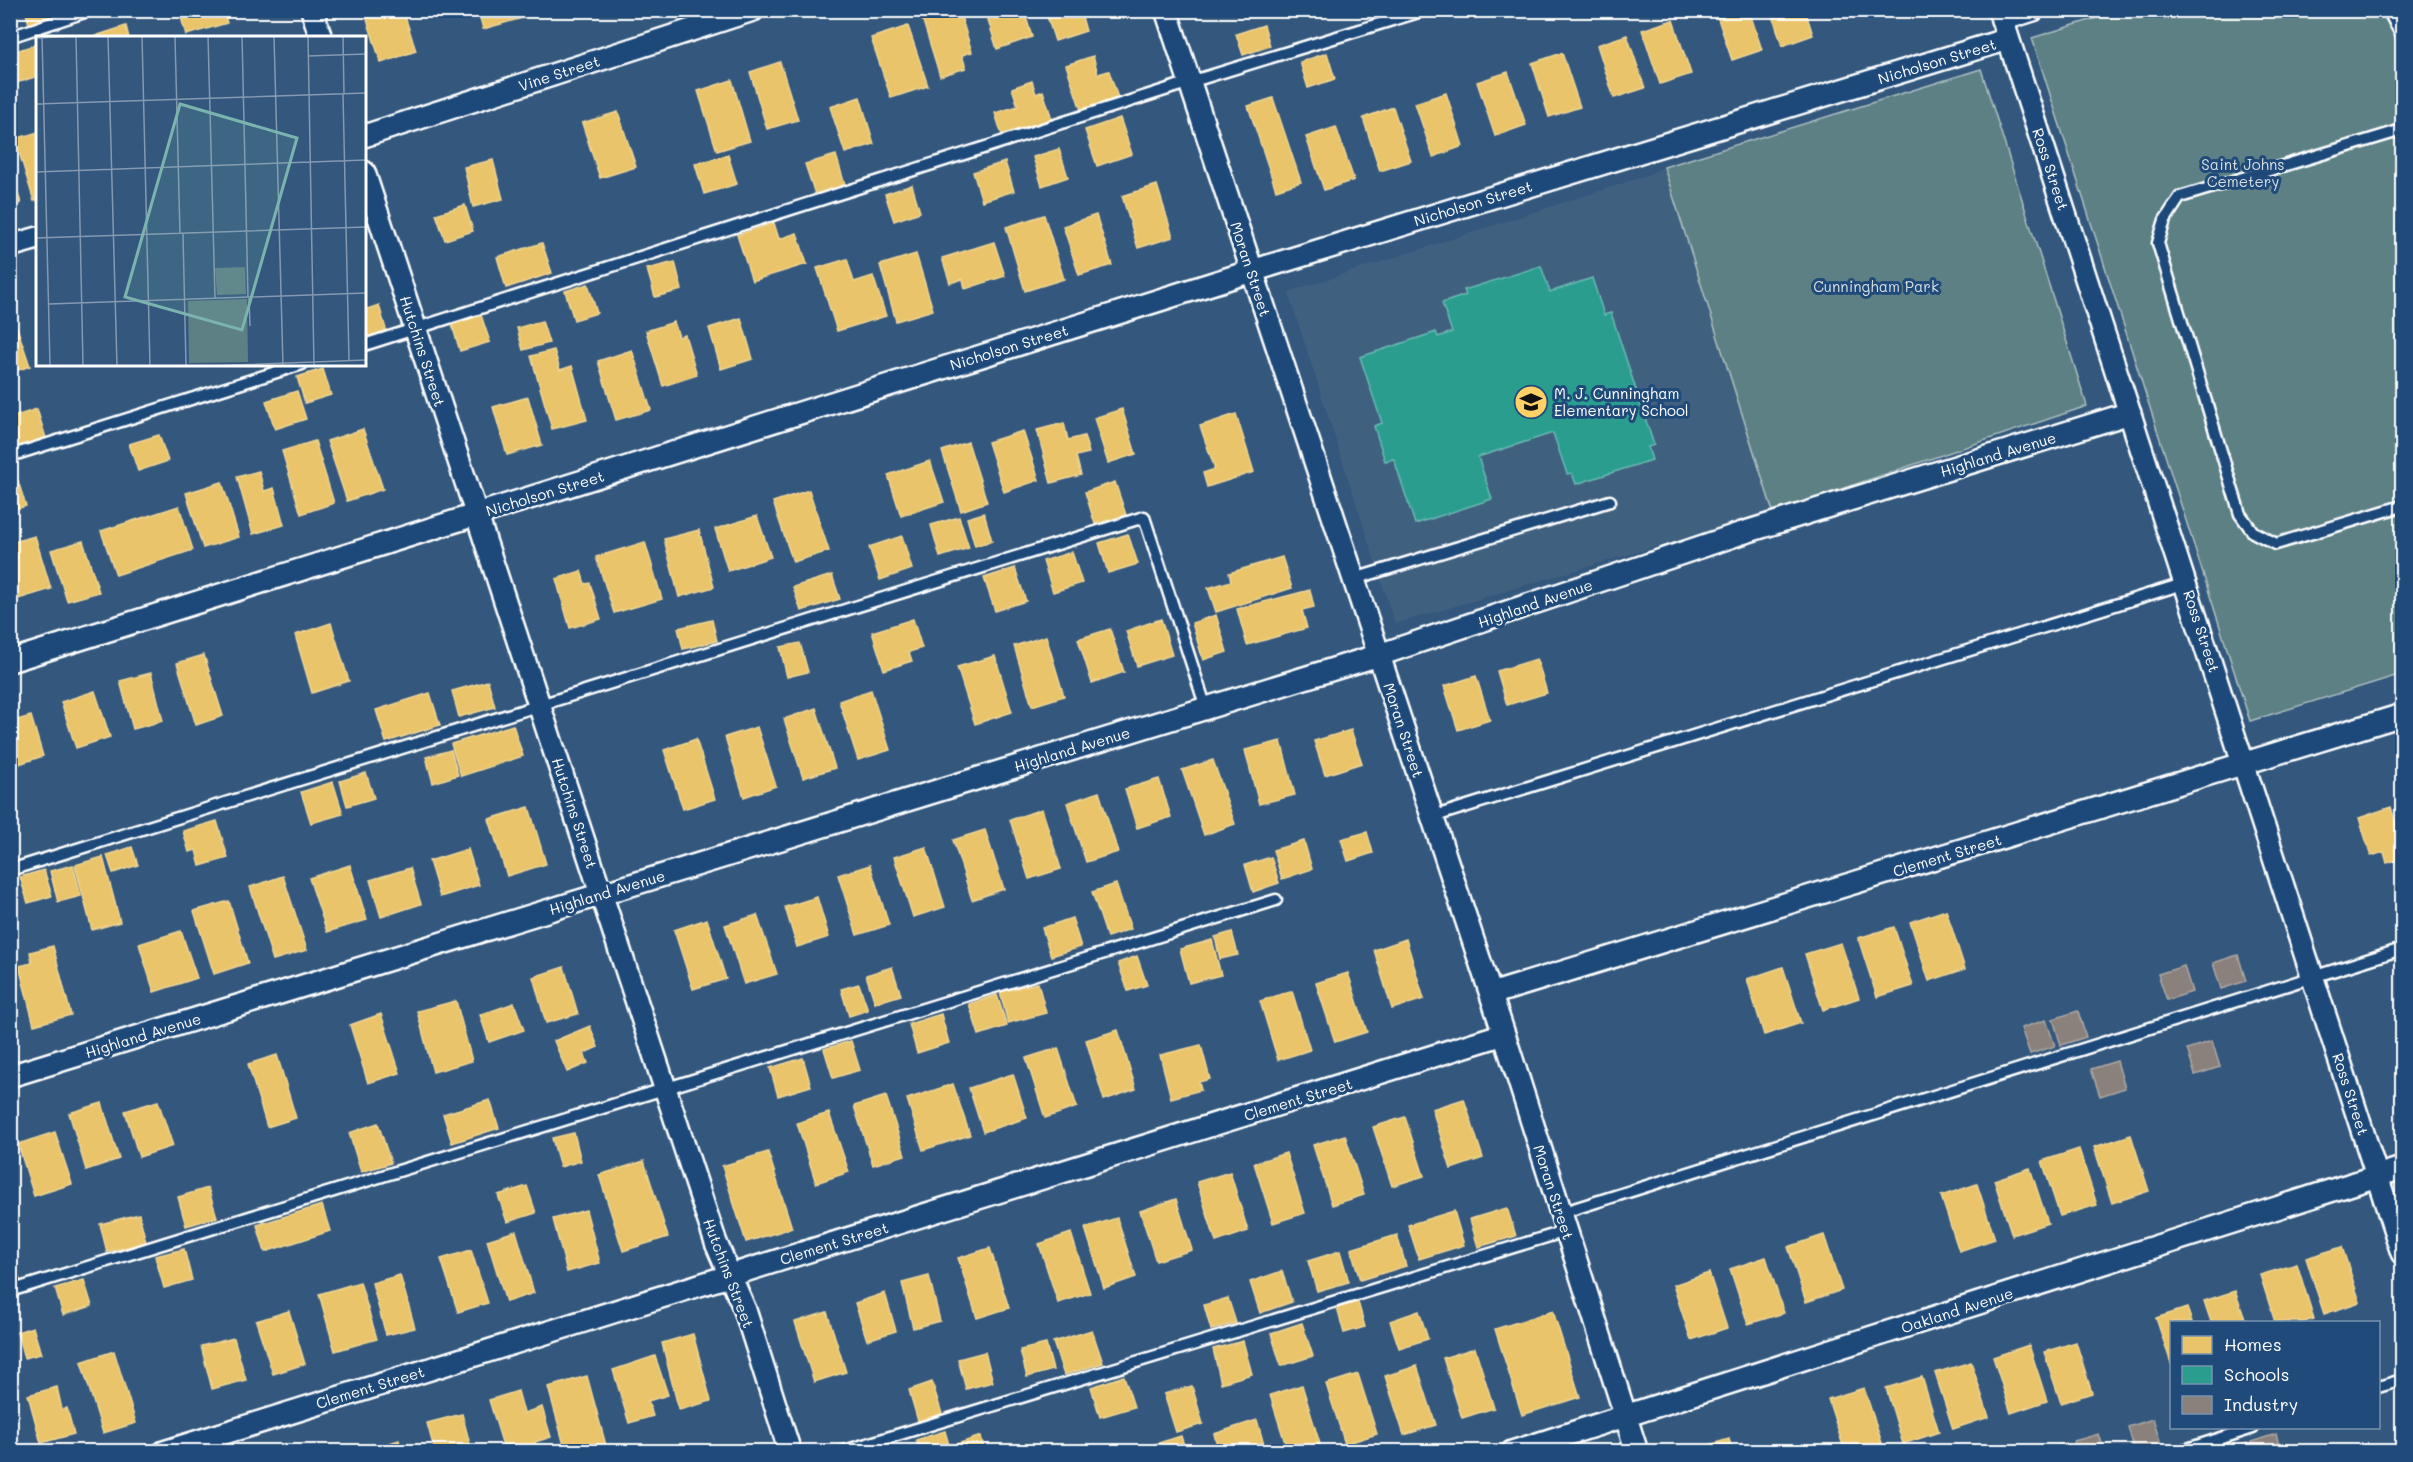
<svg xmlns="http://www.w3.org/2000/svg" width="2413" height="1462" viewBox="0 0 2413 1462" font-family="Mali,sans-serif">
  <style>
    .built { fill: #41607f }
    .green { fill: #5d8085; stroke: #aec0c2; stroke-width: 1.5 }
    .homes { fill: #e9c46a; stroke: #f0d697; stroke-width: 1.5 }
    .schools { fill: #2a9d8f; stroke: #6abab1; stroke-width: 1.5 }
    .industry { fill: #8a817c; stroke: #ada7a3; stroke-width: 1.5 }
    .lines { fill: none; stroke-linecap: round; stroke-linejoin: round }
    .service-casing { stroke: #fff; stroke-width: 15 }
    .minor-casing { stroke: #fff; stroke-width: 26 }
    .service { stroke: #1f4a7a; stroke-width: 10 }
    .minor { stroke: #1f4a7a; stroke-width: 21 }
    .labels { text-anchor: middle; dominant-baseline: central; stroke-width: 6; stroke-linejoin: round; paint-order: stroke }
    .street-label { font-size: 15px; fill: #fff; stroke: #1f4a7a }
    .park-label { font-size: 15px; fill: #d6dfe0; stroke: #1f4a7a }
    .poi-label { font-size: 15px; fill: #fff; stroke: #1f4a7a; text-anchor: start }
    .inset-road { fill: none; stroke: #859ab1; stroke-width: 1.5 }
    .view { fill: #7bb4af; fill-opacity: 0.15; stroke: #7bb4af; stroke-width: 3 }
    .inset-edge { fill: none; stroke: #fff; stroke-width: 3 }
  </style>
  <rect width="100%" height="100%" fill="#33577d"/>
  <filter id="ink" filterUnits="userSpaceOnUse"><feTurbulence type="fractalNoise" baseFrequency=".0167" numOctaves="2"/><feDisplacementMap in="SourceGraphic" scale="12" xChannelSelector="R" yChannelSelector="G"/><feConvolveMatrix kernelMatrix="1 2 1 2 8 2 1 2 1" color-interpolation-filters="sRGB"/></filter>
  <g filter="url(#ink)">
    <path class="built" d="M1664 167 1773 512 1395 624 1288 292 1642 177Z"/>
    <path class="green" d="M2119 11H2402V674L2250 721 2032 38Z
      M1981 69 2087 406 1773 512 1664 167Z"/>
    <path class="homes" d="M25 10H54L58 22 31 31Z
      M179 10H223L227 23 186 35Z
      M364 10H403L416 51 381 63Z
      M478 10H524L526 17 483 29Z
      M545 10H564L547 16Z
      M945 10H959L972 52 962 55 966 68 940 76 922 18Z
      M985 10H1024L1032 37 997 49Z
      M1045 10H1080L1086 31 1055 41Z
      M1715 10H1749L1762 50 1732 60Z
      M1771 10H1805L1813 35 1782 46Z
      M1854 10H1881L1857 18Z
      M1673 20 1691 74 1660 84 1642 30Z
      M1264 25 1270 46 1243 55 1236 34Z
      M126 26 129 38H96L95 36Z
      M908 26 928 86 891 98 871 38Z
      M1627 35 1645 88 1614 98 1597 45Z
      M34 45 38 56V76L10 85V53Z
      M1327 53 1335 79 1308 88 1300 62Z
      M1562 53 1580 107 1549 117 1532 63Z
      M1093 56 1098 74 1109 71 1118 98 1081 110 1066 65Z
      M780 62 798 120 767 129 750 72Z
      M1508 72 1526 125 1495 136 1477 82Z
      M732 80 750 141 717 151 698 91Z
      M1032 81 1036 94 1043 91 1052 119 1002 135 995 113 1018 106 1012 88Z
      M1446 93 1463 146 1433 157 1415 103Z
      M860 97 874 144 845 153 830 107Z
      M1273 98 1301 182 1276 190 1248 106Z
      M1393 107 1411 161 1380 171 1363 118Z
      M618 112 636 167 600 178 582 123Z
      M1120 118 1132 154 1097 166 1085 130Z
      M1336 127 1354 180 1324 190 1306 137Z
      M38 132V200L34 201 15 139Z
      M1059 149 1068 177 1042 186 1033 157Z
      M728 155 737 184 704 194 695 164Z
      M836 155 845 185 815 194 805 164Z
      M493 160 503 199 473 207 464 167Z
      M1005 162 1014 191 982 201 973 172Z
      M10 169 21 203 10 206Z
      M912 185 920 212 894 221 885 194Z
      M1157 185 1173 237 1138 248 1122 196Z
      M465 205 473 231 445 240 436 214Z
      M1044 215 1064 279 1025 291 1006 227Z
      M1096 215 1112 265 1079 275 1063 226Z
      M774 223 779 239 797 233 807 264 752 281 737 235Z
      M994 242 1005 276 965 289 963 279 950 283 942 258Z
      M542 243 552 273 506 288 497 257Z
      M916 254 933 310 896 321 880 265Z
      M847 259 854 282 873 276 886 316 837 331 817 268Z
      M675 262 682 290 655 297 647 269Z
      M588 284 597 313 574 320 565 291Z
      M379 305 387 333 364 340V310Z
      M10 307 30 366 10 373Z
      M481 315 490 342 460 351 452 325Z
      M741 318 753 359 721 369 709 328Z
      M542 321 549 343 523 350 517 328Z
      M674 322 679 337 685 335 697 375 663 386 646 331Z
      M554 350 560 370 572 366 587 420 552 429 531 356Z
      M632 350 651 410 616 420 598 361Z
      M323 369 331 395 305 403 297 377Z
      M297 391 306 419 275 429 266 401Z
      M528 397 542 445 507 455 493 407Z
      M37 409 46 438 15 448 10 435V418Z
      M1122 409 1136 454 1108 463 1094 418Z
      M1236 414 1254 472 1207 487 1203 473 1215 469 1200 426Z
      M1064 423 1068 440 1084 436 1089 453 1076 456 1081 475 1051 483 1037 430Z
      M363 429 383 489 347 501 327 441Z
      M1023 431 1039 480 1004 492 988 442Z
      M159 435 168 461 138 471 129 444Z
      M315 441 334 503 301 514 282 451Z
      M968 442 987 502 961 511 942 451Z
      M930 461 944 502 901 516 888 475Z
      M259 471 264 491 274 488 284 525 253 534 237 477Z
      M17 478 26 506 10 511V480Z
      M222 482 239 537 203 548 186 493Z
      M1115 482 1126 515 1095 524 1085 492Z
      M809 490 829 551 793 562 773 502Z
      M179 506 193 550 116 575 101 531Z
      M984 513 992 541 975 546 967 518Z
      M757 516 771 557 728 571 715 529Z
      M959 517 969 548 940 557 931 525Z
      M699 530 714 587 679 597 664 539Z
      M1128 534 1138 564 1108 573 1099 543Z
      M35 536 51 589 18 599 10 575V543Z
      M902 536 912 569 880 580 869 547Z
      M83 541 99 592 67 601 51 550Z
      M645 542 662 599 614 613 596 557Z
      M1072 552 1082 583 1053 592 1043 561Z
      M1282 557 1292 588 1216 612 1208 588 1231 581 1229 573Z
      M1015 568 1026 601 995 611 984 578Z
      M581 571 585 584 590 583 601 619 570 628 556 579Z
      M832 575 840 599 801 611 793 587Z
      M1310 590 1314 607 1302 610 1307 628 1247 645 1237 609Z
      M1216 615 1227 652 1203 660 1192 623Z
      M913 619 922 648 909 652 912 661 884 670 872 632Z
      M1161 619 1172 655 1137 666 1126 631Z
      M712 620 717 641 683 649 678 628Z
      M331 623 349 681 312 693 295 635Z
      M1110 629 1124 672 1092 683 1078 639Z
      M1046 636 1064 696 1032 706 1014 646Z
      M800 643 808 672 787 677 780 647Z
      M204 655 223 716 196 725 177 663Z
      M995 656 1012 712 975 724 957 667Z
      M1537 659 1547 693 1507 705 1497 671Z
      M151 673 163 721 133 729 120 681Z
      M1476 676 1490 720 1458 730 1444 686Z
      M488 681 495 707 459 717 452 691Z
      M871 690 890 750 858 760 839 701Z
      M95 691 110 737 76 748 61 702Z
      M430 693 440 725 386 742 376 710Z
      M816 708 835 768 803 778 784 719Z
      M31 716 43 756 13 766 10 756V722Z
      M513 725 523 756 461 776 451 744Z
      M757 727 776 786 744 797 725 737Z
      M1351 730 1362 763 1325 775 1314 741Z
      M696 739 715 799 683 809 664 750Z
      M1281 741 1295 795 1259 804 1245 750Z
      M451 750 458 775 433 783 426 757Z
      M1213 760 1235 824 1204 835 1182 770Z
      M366 773 374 798 347 806 340 781Z
      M1159 779 1171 817 1137 828 1125 789Z
      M333 782 343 814 311 823 301 792Z
      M1099 792 1118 852 1086 862 1067 803Z
      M529 807 546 864 507 876 489 819Z
      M2391 807 2402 844V858L2387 863 2384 852 2371 856 2359 818Z
      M1042 809 1061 869 1029 879 1010 820Z
      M217 821 228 858 200 866 196 850 189 852 183 831Z
      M985 830 1004 889 972 900 953 840Z
      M1367 832 1373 853 1348 861 1341 839Z
      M1304 841 1312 869 1282 879 1273 850Z
      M132 847 138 865 113 873 107 855Z
      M926 847 945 907 913 917 894 857Z
      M468 849 479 885 440 897 429 861Z
      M103 857 120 922 92 930 75 865Z
      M1271 857 1279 883 1253 892 1245 865Z
      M73 865 81 896 58 902 50 871Z
      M350 865 367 920 327 932 309 878Z
      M870 865 889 925 857 935 838 875Z
      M410 868 421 904 381 917 370 880Z
      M44 870 52 896 28 903 20 877Z
      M283 876 307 950 273 960 250 887Z
      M1116 884 1131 929 1107 937 1092 892Z
      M817 897 829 937 797 947 785 907Z
      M229 901 248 963 214 974 194 911Z
      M1946 910 1965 969 1929 981 1910 922Z
      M757 915 777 974 744 984 725 925Z
      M1072 918 1081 947 1051 956 1042 928Z
      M707 919 726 979 693 989 674 930Z
      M1894 927 1913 986 1877 997 1858 938Z
      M181 931 197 978 154 992 139 944Z
      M1232 932 1238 955 1220 959 1215 937Z
      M1406 939 1424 999 1392 1009 1374 950Z
      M1212 940 1221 975 1189 983 1180 949Z
      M1841 943 1859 998 1823 1010 1805 954Z
      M53 946 71 1015 34 1025 19 966 32 963 30 952Z
      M1137 956 1147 985 1128 991 1118 963Z
      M564 967 578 1014 546 1023 533 977Z
      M892 967 901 995 875 1003 866 975Z
      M1783 967 1801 1023 1764 1035 1747 979Z
      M1348 973 1367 1032 1335 1042 1316 983Z
      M1038 983 1046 1013 1008 1023 1000 992Z
      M859 984 868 1010 849 1016 841 989Z
      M1292 991 1310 1050 1278 1060 1260 1001Z
      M997 995 1007 1026 979 1035 969 1004Z
      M456 1001 472 1061 433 1072 417 1011Z
      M514 1003 524 1030 489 1042 480 1015Z
      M381 1014 400 1073 368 1083 350 1025Z
      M941 1014 949 1043 917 1053 909 1024Z
      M10 1016 15 1031 10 1032Z
      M590 1026 598 1047 584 1053 588 1063 567 1072 554 1041Z
      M1118 1030 1136 1089 1104 1100 1086 1040Z
      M851 1041 860 1070 833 1078 824 1049Z
      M1201 1045 1210 1079 1199 1082 1201 1090 1171 1098 1160 1055Z
      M1058 1048 1077 1107 1045 1118 1026 1058Z
      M277 1055 296 1118 267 1127 248 1064Z
      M803 1058 811 1086 778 1096 770 1068Z
      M1013 1074 1027 1118 983 1132 969 1088Z
      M953 1084 970 1135 923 1150 907 1099Z
      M886 1096 905 1155 873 1165 854 1106Z
      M1464 1099 1483 1158 1451 1169 1432 1109Z
      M490 1100 499 1128 452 1143 443 1114Z
      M158 1101 173 1146 139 1157 125 1111Z
      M102 1103 119 1159 86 1170 69 1113Z
      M829 1113 849 1172 816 1183 797 1123Z
      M1405 1117 1424 1176 1392 1186 1373 1127Z
      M378 1123 391 1163 361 1172 349 1133Z
      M55 1132 72 1184 34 1196 18 1144Z
      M574 1133 581 1161 560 1167 552 1138Z
      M1345 1135 1364 1195 1332 1205 1313 1145Z
      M2131 1135 2149 1191 2112 1203 2094 1147Z
      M2079 1149 2097 1205 2060 1216 2042 1161Z
      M768 1152 792 1228 746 1242 722 1166Z
      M1286 1153 1305 1213 1273 1223 1254 1163Z
      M644 1161 668 1237 623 1251 599 1175Z
      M2030 1168 2048 1223 2012 1235 1994 1180Z
      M1230 1172 1248 1231 1216 1242 1197 1182Z
      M1977 1184 1995 1239 1959 1251 1941 1196Z
      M527 1186 536 1213 507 1222 498 1195Z
      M208 1188 217 1217 186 1226 178 1197Z
      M1176 1199 1192 1250 1156 1261 1140 1211Z
      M322 1205 330 1231 265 1252 257 1225Z
      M1507 1208 1516 1236 1478 1247 1470 1219Z
      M586 1210 600 1263 567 1272 553 1219Z
      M1454 1211 1464 1245 1419 1259 1408 1225Z
      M139 1214 146 1242 107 1252 100 1224Z
      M1117 1218 1136 1277 1104 1288 1085 1228Z
      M516 1231 534 1293 506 1302 487 1240Z
      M1071 1233 1090 1293 1058 1303 1039 1244Z
      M1397 1235 1406 1266 1360 1280 1351 1249Z
      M1824 1235 1842 1290 1806 1302 1788 1247Z
      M2342 1247 2360 1302 2324 1314 2306 1258Z
      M990 1248 1009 1308 977 1318 958 1258Z
      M184 1249 192 1280 164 1288 155 1256Z
      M471 1250 488 1303 458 1312 441 1259Z
      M1340 1251 1349 1282 1317 1291 1308 1261Z
      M10 1256H12L20 1280 10 1283Z
      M1766 1257 1784 1313 1748 1324 1730 1269Z
      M2297 1264 2314 1319 2304 1322H2275L2260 1275Z
      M1282 1271 1292 1302 1260 1313 1250 1282Z
      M1709 1273 1727 1328 1691 1340 1673 1285Z
      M400 1275 415 1328 386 1335 372 1283Z
      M929 1276 940 1321 913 1328 902 1283Z
      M84 1280 92 1306 63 1315 55 1288Z
      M360 1282 377 1339 335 1351 319 1294Z
      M2235 1291 2246 1322H2211L2204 1301Z
      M885 1293 896 1331 867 1340 855 1303Z
      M1228 1298 1236 1323 1211 1330 1204 1305Z
      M1358 1302 1365 1327 1344 1333 1337 1308Z
      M2187 1308 2192 1322H2172V1366L2156 1318Z
      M289 1311 305 1364 273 1374 256 1321Z
      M1419 1311 1428 1339 1399 1348 1390 1321Z
      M1553 1311 1580 1397 1522 1415 1495 1329Z
      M827 1312 846 1372 814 1382 795 1322Z
      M1302 1323 1313 1356 1281 1366 1271 1333Z
      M33 1327 41 1354 24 1358 17 1332Z
      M1092 1330 1103 1363 1064 1375 1053 1342Z
      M693 1334 711 1401 679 1410 662 1343Z
      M234 1338 246 1380 212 1389 201 1346Z
      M1243 1341 1252 1374 1221 1383 1213 1349Z
      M2076 1342 2092 1393 2061 1403 2044 1352Z
      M1046 1344 1053 1370 1027 1377 1020 1350Z
      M2029 1345 2047 1401 2011 1413 1993 1357Z
      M1475 1348 1494 1408 1462 1418 1443 1358Z
      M114 1351 136 1423 103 1433 81 1362Z
      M985 1352 993 1382 966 1389 958 1359Z
      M655 1356 668 1395 648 1401 653 1416 629 1423 613 1370Z
      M1971 1362 1989 1417 1953 1429 1935 1373Z
      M1417 1366 1436 1425 1404 1435 1385 1376Z
      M1358 1374 1377 1434 1345 1444 1326 1384Z
      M587 1376 607 1449 598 1452H566L548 1387Z
      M1124 1376 1134 1407 1100 1417 1091 1387Z
      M1922 1377 1939 1432 1903 1444 1886 1388Z
      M932 1382 942 1414 918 1421 909 1390Z
      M1302 1385 1320 1444 1297 1452H1288L1270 1395Z
      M1192 1386 1203 1424 1176 1432 1164 1394Z
      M57 1387 62 1410 67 1408 74 1434 41 1443 28 1395Z
      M1864 1388 1882 1443 1856 1452H1845L1828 1399Z
      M518 1391 524 1413 542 1407 551 1437 535 1442 538 1450 533 1452H505L489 1400Z
      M462 1414 472 1452H435L427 1423Z
      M1257 1420 1266 1452H1219L1214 1434Z
      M945 1431 951 1452H920L916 1440Z
      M981 1436 985 1452H956L954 1445Z
      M1181 1436 1186 1452H1150L1149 1446Z
      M1729 1439 1733 1452H1694L1693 1450Z
      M399 1440 402 1452H371L370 1449Z
      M733 1445 735 1452H711Z"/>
    <path class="schools" d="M1541 266 1550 292 1592 278 1604 315 1611 313 1654 445 1648 447 1652 460 1576 484 1572 473 1567 474 1553 433 1478 457 1492 499 1415 524 1394 459 1385 461 1374 426 1382 423 1360 357 1436 332 1438 337 1452 332 1442 303 1466 295 1464 290Z"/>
    <path class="industry" d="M2238 955 2246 981 2221 989 2213 963Z
      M2184 966 2192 992 2167 1000 2158 974Z
      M2078 1011 2086 1037 2061 1045 2053 1019Z
      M2046 1020 2055 1046 2030 1054 2021 1028Z
      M2212 1041 2220 1067 2195 1075 2187 1049Z
      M2117 1061 2125 1088 2100 1096 2091 1069Z
      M2153 1419 2161 1445 2135 1452 2128 1427Z
      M2099 1434 2105 1452H2078L2074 1441Z
      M2276 1434 2281 1452H2254L2251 1442Z
      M2066 1443 2068 1452 2041 1451Z
      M2247 1443 2250 1452H2232L2231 1449Z"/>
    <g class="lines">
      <defs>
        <path id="service" d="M2388 10 2402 36
          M10 37 91 10
          M2402 130 2180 197 2165 220 2158 243 2240 514 2253 532 2276 544 2402 506
          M364 345 1190 82 1425 10
          M10 456 302 364
          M1354 579 1610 501
          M1432 817 2186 583
          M10 870 1144 517 1206 708
          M1561 1213 2402 949
          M10 1291 1276 900
          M2378 1387 2402 1380
          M841 1452 1566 1231
          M2178 1452 2253 1428"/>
        <path id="minor" d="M312 10 321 38
          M1166 10 1504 1034 1637 1452
          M1999 10 2402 1253
          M2002 20 2033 10
          M364 136 753 10
          M364 172 716 1243 745 1310 790 1452
          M10 246 38 238
          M10 661 1252 271 2008 39
          M1491 994 2402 715
          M10 1076 1379 655 1739 534 2130 413
          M164 1452 1504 1034
          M1512 1452 2402 1168"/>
      </defs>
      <use href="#service" class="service-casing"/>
      <use href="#minor" class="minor-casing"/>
      <use href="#service" class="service"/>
      <use href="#minor" class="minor"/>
    </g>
  </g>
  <defs>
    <symbol id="school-disc" viewBox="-11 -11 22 22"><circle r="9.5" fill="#ffd166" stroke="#1f4a7a"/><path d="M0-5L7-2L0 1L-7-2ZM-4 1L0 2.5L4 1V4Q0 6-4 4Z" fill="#111"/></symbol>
  </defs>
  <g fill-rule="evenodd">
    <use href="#school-disc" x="1512" y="383" width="38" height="38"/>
  </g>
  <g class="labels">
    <g class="street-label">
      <text transform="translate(1937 61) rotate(-17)">Nicholson Street</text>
      <text transform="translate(559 73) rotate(-18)">Vine Street</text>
      <text transform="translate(2051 169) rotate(72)">Ross Street</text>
      <text transform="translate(1473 203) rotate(-17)">Nicholson Street</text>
      <text transform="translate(1251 269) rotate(72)">Moran Street</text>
      <text transform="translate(1009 347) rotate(-17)">Nicholson Street</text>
      <text transform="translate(423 351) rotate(72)">Hutchins Street</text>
      <text transform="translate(1998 454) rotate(-17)">Highland Avenue</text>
      <text transform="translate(545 493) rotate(-17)">Nicholson Street</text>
      <text transform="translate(1535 603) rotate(-19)">Highland Avenue</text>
      <text transform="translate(2202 631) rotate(72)">Ross Street</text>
      <text transform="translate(1404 730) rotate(72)">Moran Street</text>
      <text transform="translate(1072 749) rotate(-17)">Highland Avenue</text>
      <text transform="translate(575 813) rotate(72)">Hutchins Street</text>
      <text transform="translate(1947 855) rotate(-17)">Clement Street</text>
      <text transform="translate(607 892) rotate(-17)">Highland Avenue</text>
      <text transform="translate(143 1035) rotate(-17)">Highland Avenue</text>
      <text transform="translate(2351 1094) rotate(72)">Ross Street</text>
      <text transform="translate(1298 1099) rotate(-17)">Clement Street</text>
      <text transform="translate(1554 1192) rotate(72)">Moran Street</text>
      <text transform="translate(834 1243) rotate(-17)">Clement Street</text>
      <text transform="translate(729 1273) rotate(69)">Hutchins Street</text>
      <text transform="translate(1957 1310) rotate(-18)">Oakland Avenue</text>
      <text transform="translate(370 1387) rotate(-17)">Clement Street</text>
    </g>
    <g class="park-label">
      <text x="2243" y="164">Saint Johns<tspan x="2243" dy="17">Cemetery</tspan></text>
      <text x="1876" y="286">Cunningham Park</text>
    </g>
    <g class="poi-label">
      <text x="1554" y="393">M. J. Cunningham<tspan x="1554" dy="17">Elementary School</tspan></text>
    </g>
  </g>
  <g transform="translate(36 36)">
    <rect width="330" height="330" fill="#33577d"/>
    <path d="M209 231 210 258 181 259 179 232ZM211 263 212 326 153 327 152 265Z" fill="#5d8085"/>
    <path class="inset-road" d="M6 0 14 330M40 0 47 330M72 0 81 330M106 0 114 330M139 0 144 198M172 0 179 262M206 0 212 261M238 0 247 330M272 0 278 330M307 0 308 58M0 2 45 0M272 20 330 18M307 58 313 324M0 68 330 57M0 136 330 124M147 198 150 330M0 202 330 191M213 262 214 290M13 268 330 257M171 330 330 324"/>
    <path class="view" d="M144 68 261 102 206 294 89 261Z"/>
    <rect width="330" height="330" class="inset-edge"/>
  </g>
  <rect width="2413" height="1462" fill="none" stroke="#1f4a7a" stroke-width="36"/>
  <rect x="18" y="18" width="2377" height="1426" fill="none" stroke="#fff" stroke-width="2" filter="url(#ink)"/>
  <rect x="2170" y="1321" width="210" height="108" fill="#1f4a7a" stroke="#7992af" stroke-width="1.5"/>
  <rect x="2182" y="1336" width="30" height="18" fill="#e9c46a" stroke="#7992af" stroke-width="1.5"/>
  <text x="2224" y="1351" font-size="18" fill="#ffffff">Homes</text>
  <rect x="2182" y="1366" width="30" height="18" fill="#2a9d8f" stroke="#7992af" stroke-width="1.5"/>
  <text x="2224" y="1381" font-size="18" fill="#ffffff">Schools</text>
  <rect x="2182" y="1396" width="30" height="18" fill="#8a817c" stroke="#7992af" stroke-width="1.5"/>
  <text x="2224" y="1411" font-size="18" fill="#ffffff">Industry</text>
</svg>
